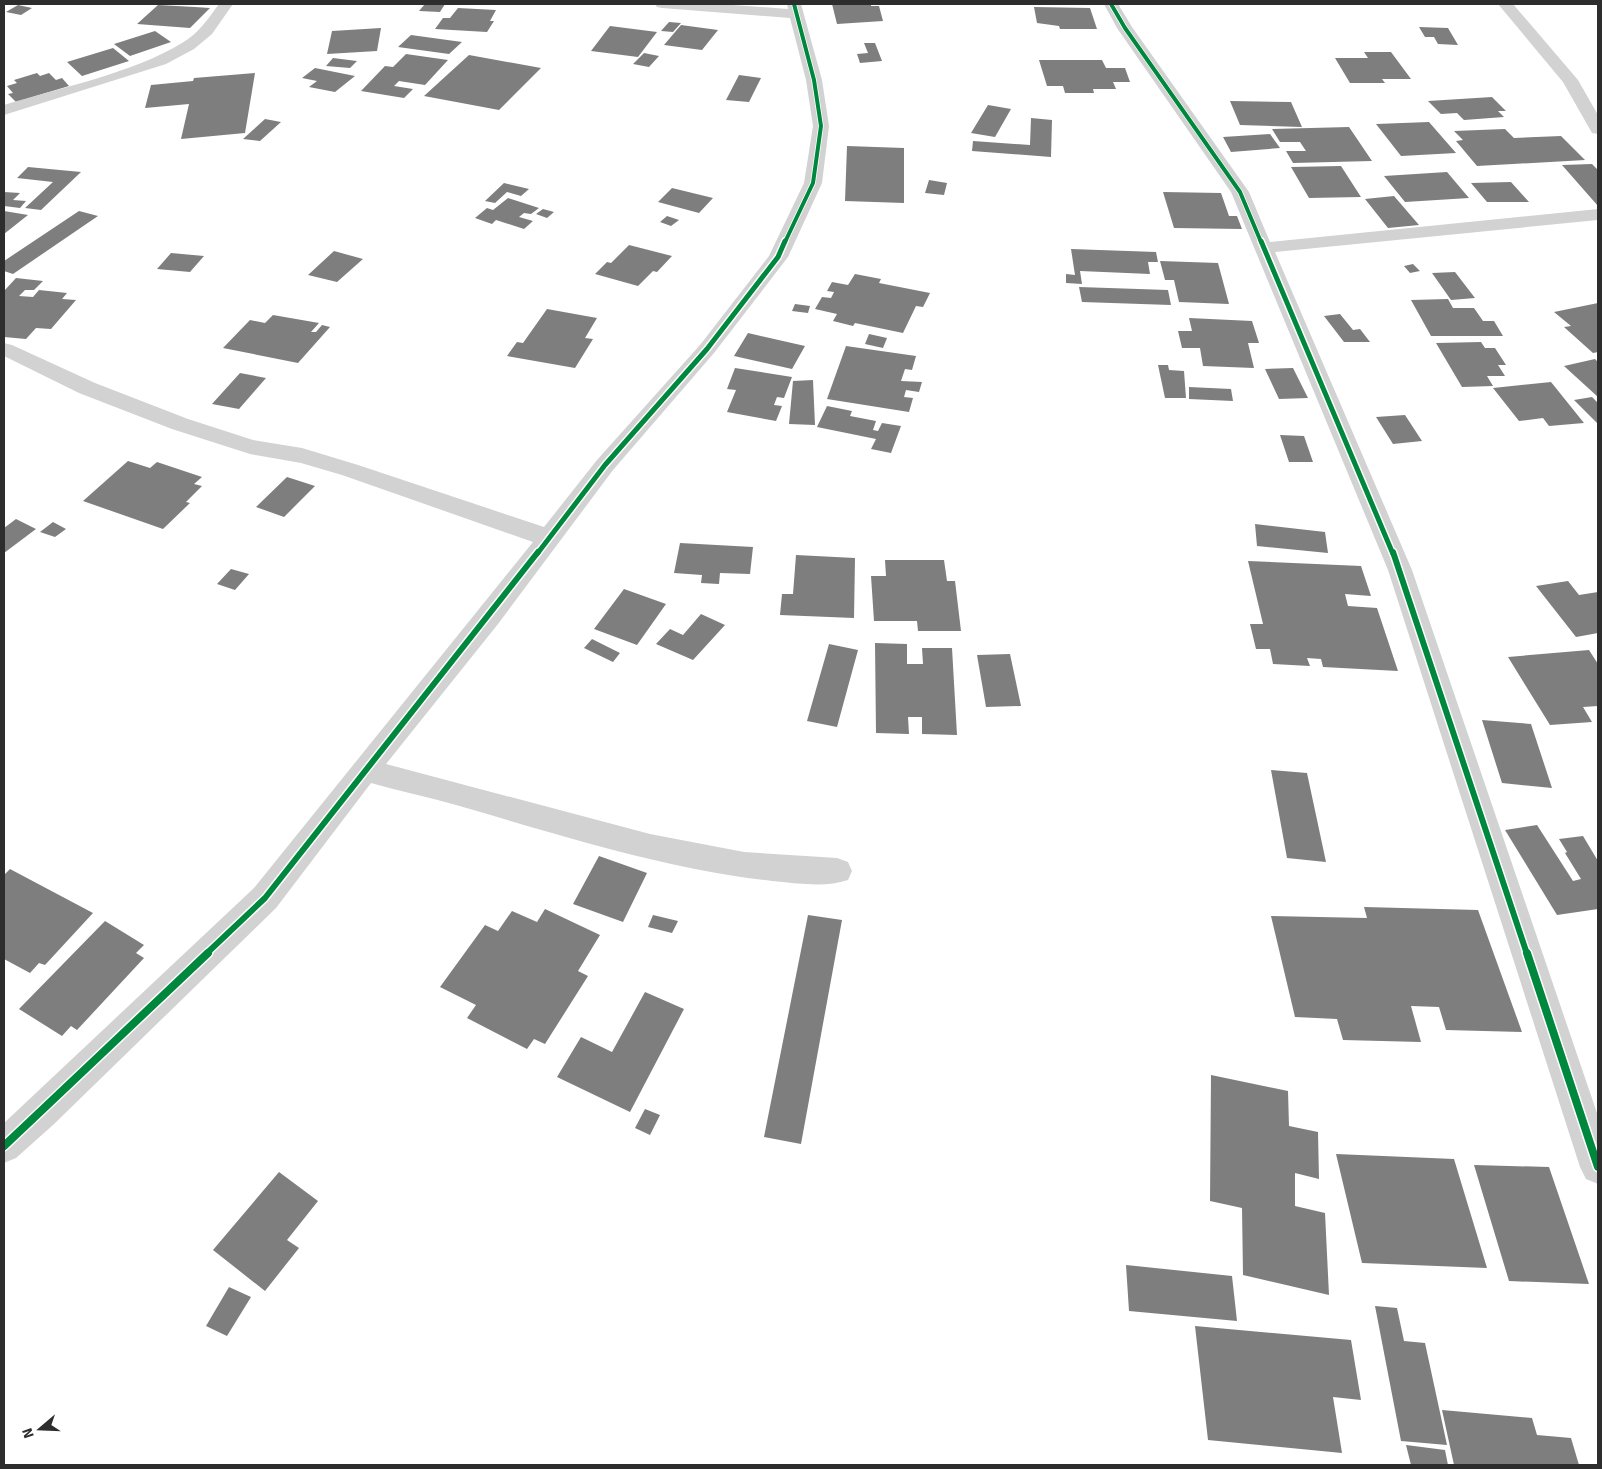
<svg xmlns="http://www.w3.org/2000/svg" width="1602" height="1469" viewBox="0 0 1602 1469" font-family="Signika,sans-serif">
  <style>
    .building { fill: #7e7e7e }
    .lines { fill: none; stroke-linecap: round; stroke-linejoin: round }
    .minor { fill: #d2d2d2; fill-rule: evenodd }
    .cycleway-far3-casing { stroke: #fff; stroke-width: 5.5 }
    .cycleway-far2-casing { stroke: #fff; stroke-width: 8 }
    .cycleway-far1-casing { stroke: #fff; stroke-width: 9 }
    .cycleway-casing { stroke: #fff; stroke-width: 11 }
    .cycleway-far3 { stroke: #00873e; stroke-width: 4 }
    .cycleway-far2 { stroke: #00873e; stroke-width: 5 }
    .cycleway-far1 { stroke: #00873e; stroke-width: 6 }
    .cycleway { stroke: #00873e; stroke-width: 8 }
  </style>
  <rect width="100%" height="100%" fill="#fff"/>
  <path class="building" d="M425 4H445L440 12 419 11Z
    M832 4H871V6H879L883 21 837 24Z
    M18 5 32 8 21 15 6 12Z
    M158 5 195 7 210 8 190 28 137 24Z
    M1034 7 1090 8 1097 29H1060L1059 26 1037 23Z
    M458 8 496 10 490 21H494L487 32 435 29 443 18H450Z
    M669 22 681 23 673 32 661 31Z
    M681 25 718 30 702 50 664 45Z
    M610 26 657 32 638 57 591 51Z
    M1419 27 1448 28 1458 45 1438 44 1434 37H1425Z
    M381 28 377 51 327 54 332 31Z
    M155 31 171 42 130 56 114 44Z
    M411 35 462 42 449 54 398 47Z
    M864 43H875L882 61 860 63 857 54 868 53Z
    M113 48 129 61 82 76 67 62Z
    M1364 52H1391L1411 79H1382L1385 83H1350L1335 58H1368Z
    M644 53 659 56 649 67 633 64Z
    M406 54 448 60 425 85 399 81 394 86 413 89 404 98 361 91 385 66 393 67Z
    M469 55 541 68 499 110 424 96Z
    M333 58 357 61 350 68 326 66Z
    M1039 60H1102L1106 68H1125L1130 82H1113L1116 89H1093L1094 93H1065L1063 86H1047Z
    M315 68 355 76 335 92 309 87 317 81 302 78Z
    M37 73 40 76 49 73 56 80 62 78 69 86 16 102 8 94 13 93 7 86 17 83 14 80Z
    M255 73 245 133 181 139 189 104 145 108 151 85 193 81 194 78Z
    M739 75 761 78 749 102 726 100Z
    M1492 97 1506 111H1498L1504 117 1464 120 1457 113 1441 114 1428 101Z
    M1230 101 1291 102 1302 127 1240 125Z
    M988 105 1011 109 995 137 971 133Z
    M1031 118 1052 120 1051 157 972 151 973 141 1030 145Z
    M265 119 281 122 260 141 243 139Z
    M1429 122 1456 153 1401 156 1376 124Z
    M1349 127 1372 161 1293 163 1286 151H1306L1300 142H1280L1272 129Z
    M1505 129 1514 138 1561 136 1585 160 1477 166 1456 141 1463 140 1454 131Z
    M1270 134 1280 148 1231 152 1223 137Z
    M847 146 904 148V203L845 201Z
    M1592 164 1598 170V206L1562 165Z
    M1341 166 1361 197 1309 198 1291 167Z
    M28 167 81 172 41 210 25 208 53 182 17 178Z
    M1447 172 1469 198 1405 202 1384 176Z
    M929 180 947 183 944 195 925 193Z
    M1511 182 1529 202H1487L1471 183Z
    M504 183 529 189 521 196 507 192 495 203 485 201Z
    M672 188 713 198 699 213 658 202Z
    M4 192 20 193 13 200 26 201 20 208 4 206Z
    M1163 192 1221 193 1229 216H1237L1242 229 1174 228Z
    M1394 196 1419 225 1388 228 1365 199Z
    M508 198 539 208 531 214 524 213 519 217 533 221 524 229 496 220 492 224 475 218 487 208 493 210Z
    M543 209 554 212 547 218 536 214Z
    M4 211 28 215 4 234Z
    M79 211 98 216 13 274 4 271V261Z
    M667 216 679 220 671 226 660 222Z
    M629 245 672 256 657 272 653 271 638 286 595 274 607 262 611 263Z
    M1071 249 1156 252 1158 262H1148L1150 274 1080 271 1082 284 1066 283V274L1075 275Z
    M334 251 363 259 337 282 308 275Z
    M171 253 204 256 190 272 157 269Z
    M1160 261 1218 263 1229 304 1179 302 1174 280H1165Z
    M1413 264 1420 271 1410 273 1404 266Z
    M1455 272 1475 298 1451 300 1432 273Z
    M855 274 881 279 879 283 930 293 923 307 916 306 903 333 855 323 853 326 833 321 837 314 815 309 822 297 831 298 834 292 827 291 832 282 848 285Z
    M16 278 43 281 34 290H25L19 296 33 297 39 290 67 293 62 299 76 300 51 329 36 328 26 339 4 337V291Z
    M1079 287 1168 290 1171 305 1082 302Z
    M1448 299 1453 308H1474L1483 321H1494L1503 336H1431L1411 300Z
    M1598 303V352L1593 353 1564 327 1571 326 1554 312Z
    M795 304 810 306 808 313 792 311Z
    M547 309 597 318 585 338 593 339 575 368 507 356 517 342 523 343Z
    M1340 314 1353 330 1360 329 1370 342H1344L1324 316Z
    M273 315 319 323 311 332H316L322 325 330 327 298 363 223 348 250 320 265 323Z
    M1189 318 1252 321 1259 343H1248L1254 368 1203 366 1200 348H1182L1178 331H1192Z
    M748 333 805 346 792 369 734 356Z
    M869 334 887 338 883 348 865 344Z
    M1481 342 1485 348H1495L1506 365H1498L1505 376H1487L1493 386 1462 387 1436 343Z
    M846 346 916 356 912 370 905 369 901 381 922 382 919 392 906 390 904 397 913 398 909 412 827 399Z
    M1595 359 1598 362V397L1564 366Z
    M1158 365H1168L1169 370 1184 371 1186 398H1165Z
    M735 368 792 377 784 398 777 397 774 405 782 406 776 421 727 412 736 390 727 389Z
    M1293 368 1308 398 1279 399 1265 369Z
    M240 373 266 378 239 409 212 404Z
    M813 380 815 425 789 424 793 381Z
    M1551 382 1584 423 1549 426 1543 418 1519 421 1493 388Z
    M1189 387 1231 389 1233 401 1189 399Z
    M1592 397 1598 403V424L1574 400Z
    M827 406 852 411 850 416 876 421 873 430 878 431 882 423 901 426 891 453 871 449 876 439 817 427Z
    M1405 415 1422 441 1393 444 1376 417Z
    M1280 435 1304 436 1313 462H1289Z
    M128 461 150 468 157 462 202 477 194 484 202 486 186 502 190 503 163 529 83 501Z
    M287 477 315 486 284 517 256 507Z
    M16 519 36 529 4 553V528Z
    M53 522 66 529 55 537 40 532Z
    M1255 524 1325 532 1328 553 1257 546Z
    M680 543 753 547 750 574 720 573 719 584 701 583 702 575 674 573Z
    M796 555 855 558 854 618 780 615 782 594H793Z
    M885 560H944L947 581H955L961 631H918L917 621H874L871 576H886Z
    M1248 561 1361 566 1371 596 1345 594 1348 606 1377 608 1398 671 1323 667 1321 659 1307 658 1310 666 1273 664 1270 649H1256L1250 624H1263Z
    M231 569 249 574 235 590 217 584Z
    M1568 581 1579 595 1598 592V633L1576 637 1536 586Z
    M624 589 666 604 637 645 594 629Z
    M701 614 725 625 693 660 656 644 670 629 683 635Z
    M592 639 620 653 613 662 584 648Z
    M875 643 907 644V664H923L922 648H952L957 735 922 734V717H908L909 734 876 733Z
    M829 644 858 650 837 727 807 721Z
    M1589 650 1598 664V706L1583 707 1592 722 1550 725 1508 657Z
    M1010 654 1021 706 986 707 977 655Z
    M1482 720 1531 724 1552 788 1502 783Z
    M1271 770 1307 773 1326 862 1287 858Z
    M1537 825 1573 881 1581 879 1565 853 1567 852 1559 839 1583 836 1598 861V909L1557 915 1505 830Z
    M599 856 647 873 623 922 573 904Z
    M10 869 93 913 45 965 39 963 30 973 4 959V875Z
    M1364 907 1478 910 1522 1032 1446 1030 1439 1007 1411 1006 1421 1042 1343 1040 1337 1019 1295 1017 1271 916 1367 918Z
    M545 909 600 935 578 971 588 976 545 1044 534 1039 527 1049 467 1018 476 1005 440 987 485 925 498 931 512 911 537 922Z
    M653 915 678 921 672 933 648 927Z
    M808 915 842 920 801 1144 764 1137Z
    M105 921 144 945 136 953 144 958 77 1030 71 1026 62 1036 19 1009Z
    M645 992 684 1009 630 1112 557 1077 581 1037 612 1052Z
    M1211 1075 1288 1091 1289 1126 1318 1132 1319 1179 1295 1173V1206L1325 1213 1329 1295 1243 1275 1242 1208 1210 1201Z
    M645 1109 660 1115 650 1135 635 1128Z
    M1336 1154 1454 1159 1487 1268 1362 1263Z
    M1474 1165 1549 1167 1589 1284 1509 1281Z
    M279 1172 318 1201 287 1240 299 1248 265 1291 213 1250Z
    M1126 1265 1232 1276 1237 1321 1129 1311Z
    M229 1287 251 1297 227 1336 206 1326Z
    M1375 1306 1397 1308 1404 1341 1425 1343 1447 1445 1401 1441Z
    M1195 1326 1351 1340 1361 1400 1333 1397 1342 1453 1208 1440Z
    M1442 1410 1532 1418 1537 1435 1571 1438 1579 1465H1454Z
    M1406 1445 1445 1450 1448 1465H1411Z"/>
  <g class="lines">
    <path class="minor" d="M219 4H233L212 34 194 49 166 64 4 115V105C59 88 133 73 182 43 198 34 208 19 219 4Z
      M655 4H719L788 9 787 4H801L822 80 829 126 822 183 788 257 714 353 613 470 498 624 386 764 650 834 744 852 837 858 848 862 852 871 848 880C825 888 796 883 772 881 664 869 560 835 456 805 428 797 399 791 371 783L276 908 53 1125 16 1158 4 1163V1123L254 888 533 542 342 475 301 463 250 454 172 429 79 393 4 356V343L12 345 95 383 188 419 253 440 302 448 358 465 544 527 597 460 700 345 769 256 804 183 813 126 806 80 790 18 662 8 657 7Z
      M1104 4H1118L1132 27 1249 192 1270 242 1598 209V220L1275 252 1412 570 1598 1116V1184L1586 1179 1580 1167 1388 570 1231 192 1117 28Z
      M1498 4H1513L1578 80 1598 115V134L1592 133 1563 82Z"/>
    <defs>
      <path id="cycleway-far3" d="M1111 4 1125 28 1240 192 1261 242
        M785 242 813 183 821 126 814 80 794 4"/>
      <path id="cycleway-far2" d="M1261 241 1393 554
        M537 554 605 465 707 349 778 257 785 241"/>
      <path id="cycleway-far1" d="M1393 552 1527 954
        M206 954 265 898 538 552"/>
      <path id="cycleway" d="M1527 953 1598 1167
        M4 1146 208 953"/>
    </defs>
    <use href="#cycleway-far3" class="cycleway-far3-casing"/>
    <use href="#cycleway-far2" class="cycleway-far2-casing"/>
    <use href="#cycleway-far1" class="cycleway-far1-casing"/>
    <use href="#cycleway" class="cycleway-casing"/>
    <use href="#cycleway-far3" class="cycleway-far3"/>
    <use href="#cycleway-far2" class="cycleway-far2"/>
    <use href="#cycleway-far1" class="cycleway-far1"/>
    <use href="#cycleway" class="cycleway"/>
  </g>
  <rect width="1602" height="1469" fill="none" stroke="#2d2d2d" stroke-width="10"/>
  <g transform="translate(40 1429) rotate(251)" stroke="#ffffff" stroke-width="4" paint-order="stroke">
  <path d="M0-4L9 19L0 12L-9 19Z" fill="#2d2d2d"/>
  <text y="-8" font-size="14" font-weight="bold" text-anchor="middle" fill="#2d2d2d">N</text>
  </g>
</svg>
